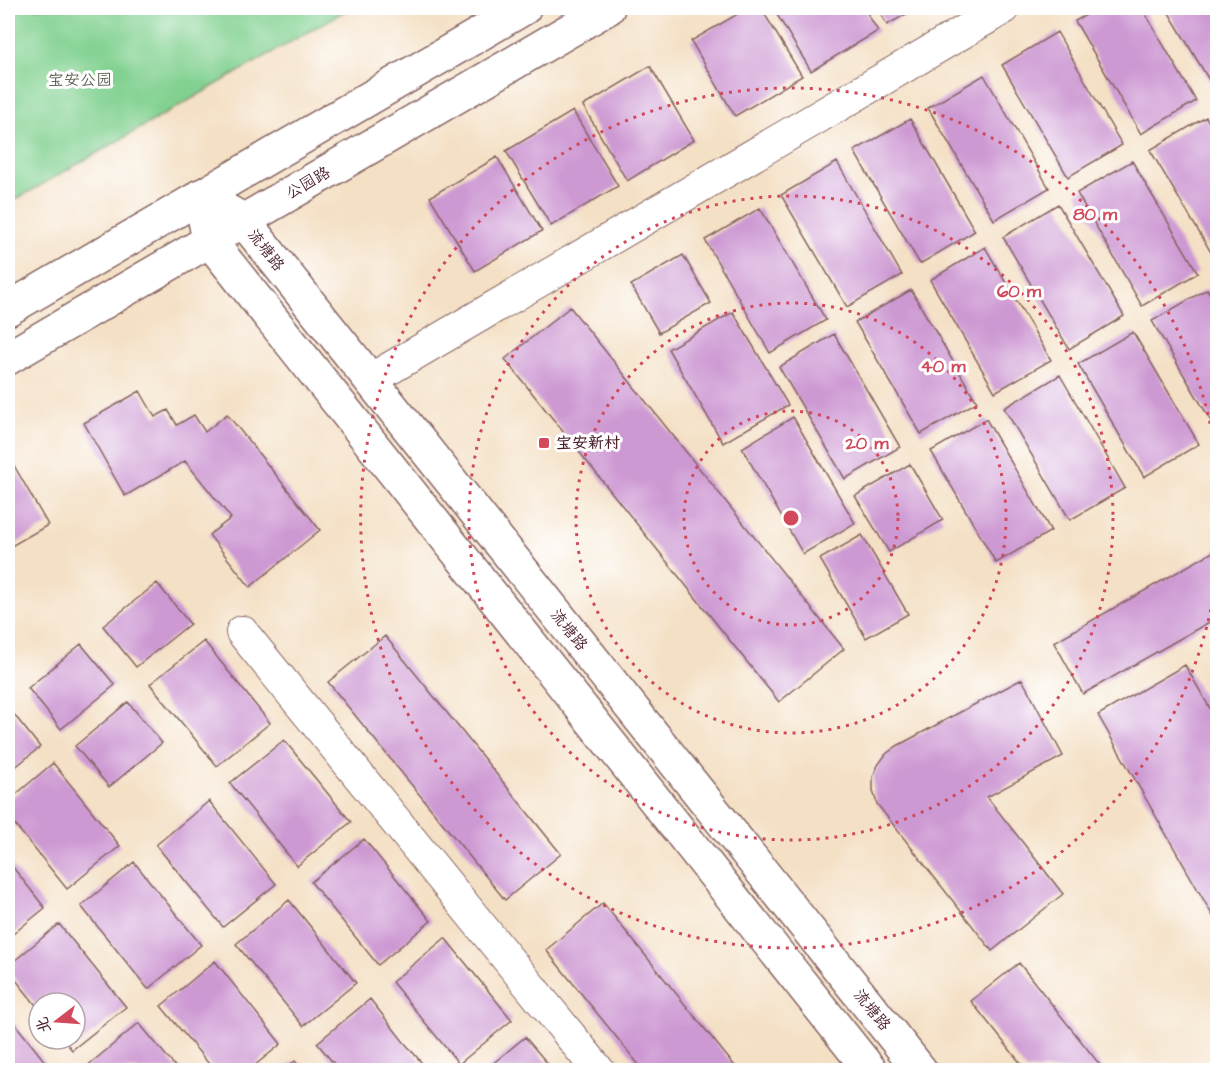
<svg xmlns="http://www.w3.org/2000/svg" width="1225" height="1078" viewBox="0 0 1225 1078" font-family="'Architects Daughter','LXGW WenKai TC',sans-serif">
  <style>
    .green { fill: #82d191; stroke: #66785e; stroke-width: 1.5 }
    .building { fill: #cd99d3 }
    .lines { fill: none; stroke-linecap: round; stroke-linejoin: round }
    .street-casing { stroke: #866361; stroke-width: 34 }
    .secondary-casing { stroke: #866361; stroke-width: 36 }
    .street { stroke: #fff; stroke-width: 32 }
    .secondary { stroke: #fff; stroke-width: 33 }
    .ring { fill: none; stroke: #d1495b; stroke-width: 3; stroke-dasharray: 3 6 }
    .poi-dot { fill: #d1495b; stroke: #fff; stroke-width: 2 }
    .labels { text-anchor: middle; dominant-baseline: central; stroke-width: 6; stroke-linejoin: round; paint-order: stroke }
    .park-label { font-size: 16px; fill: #5e5d4f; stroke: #fff }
    .street-label { font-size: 16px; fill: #4a1f2b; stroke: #fff }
    .poi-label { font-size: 16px; font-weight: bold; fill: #4a1f2b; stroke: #fff; text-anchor: start }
    .centre { fill: #d1495b; stroke: #fff; stroke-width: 3 }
    .ring-label { font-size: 18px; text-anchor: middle; font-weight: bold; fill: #d1495b; stroke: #fff; stroke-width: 6; stroke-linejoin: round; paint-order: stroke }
  </style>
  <rect width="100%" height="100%" fill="#fff"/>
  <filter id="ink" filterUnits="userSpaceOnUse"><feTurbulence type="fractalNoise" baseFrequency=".0167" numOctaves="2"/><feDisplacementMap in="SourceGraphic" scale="12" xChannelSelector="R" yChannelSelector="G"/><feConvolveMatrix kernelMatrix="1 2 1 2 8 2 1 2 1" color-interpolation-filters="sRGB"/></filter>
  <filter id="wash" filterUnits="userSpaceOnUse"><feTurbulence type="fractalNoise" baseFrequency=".008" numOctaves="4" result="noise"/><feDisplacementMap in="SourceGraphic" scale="24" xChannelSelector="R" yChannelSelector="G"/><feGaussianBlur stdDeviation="1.35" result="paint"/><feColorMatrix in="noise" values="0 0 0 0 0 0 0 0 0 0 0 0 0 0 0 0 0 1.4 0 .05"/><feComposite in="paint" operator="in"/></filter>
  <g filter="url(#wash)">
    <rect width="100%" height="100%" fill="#f4e0c5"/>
    <path class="green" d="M8 8H350L8 204Z"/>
    <g id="blocks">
      <path class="building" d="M748 8H761L802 76 735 116 691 41Z
        M773 8H864L878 31 811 71Z
        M877 8H917L887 25Z
        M1099 8H1142L1196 101 1141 134 1075 21Z
        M1166 8H1218V89L1215 90Z
        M1057 32 1122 145 1068 177 1002 65Z
        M650 66 694 140 627 181 583 106Z
        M984 75 1049 188 994 220 928 108Z
        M573 111 618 186 551 226 506 151Z
        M1206 117 1218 138V264L1150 150Z
        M910 119 975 231 920 264 854 151Z
        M497 157 542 231 475 271 430 197Z
        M1132 161 1198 273 1142 306 1077 193Z
        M837 162 902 275 847 307 781 195Z
        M1058 204 1124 316 1069 349 1003 237Z
        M760 208 826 320 770 353 705 240Z
        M985 247 1051 360 995 392 930 280Z
        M683 255 711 303 659 333 631 285Z
        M1207 289 1218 307V433L1152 321Z
        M911 290 977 402 921 434 855 322Z
        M570 307 844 649 779 702 505 359Z
        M733 312 788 405 723 443 668 349Z
        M1133 332 1199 444 1144 477 1078 364Z
        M834 334 900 447 845 479 779 367Z
        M1060 375 1125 488 1070 520 1004 408Z
        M140 391 155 417 168 410 177 425 194 415 205 432 227 414 320 530 250 587 209 535 231 518 185 461 125 496 84 423Z
        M793 417 855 523 803 554 742 448Z
        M986 419 1051 531 996 563 931 451Z
        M8 455 48 525 8 548Z
        M910 464 943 520 889 552 855 496Z
        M862 535 908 614 866 638 820 559Z
        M1218 549V617L1083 694 1054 642Z
        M157 583 190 624 136 667 103 626Z
        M385 636 561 854 505 900 328 682Z
        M204 641 270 723 217 766 150 684Z
        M81 644 115 685 61 729 28 688Z
        M1185 665 1218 722V925L1098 715Z
        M1022 679 1063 756 987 797 1063 894 992 951 877 804 873 791V777L878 765 886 754 897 746Z
        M128 702 162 743 109 787 75 746Z
        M8 707 40 747 8 773Z
        M284 740 351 822 297 866 230 783Z
        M53 763 120 846 67 889 8 816V801Z
        M209 801 276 884 223 927 156 845Z
        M364 839 431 921 378 965 311 882Z
        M8 861 45 908 8 938Z
        M134 862 201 945 148 989 81 906Z
        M289 900 356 983 303 1026 236 944Z
        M603 903 738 1070H643L546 950Z
        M59 924 126 1007 72 1050 63 1039H75V1003H39V1009L8 970V966Z
        M445 938 512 1020 459 1064 392 982Z
        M215 961 281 1044 249 1070H214L161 1006Z
        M1019 963 1104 1070H1026L971 1001Z
        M370 999 403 1041 428 1070H339L317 1043Z
        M8 1015 50 1068 47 1070H8Z
        M139 1023 178 1070H89L86 1067Z
        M525 1037 553 1070H485Z
        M295 1061 303 1070H283Z"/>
    </g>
  </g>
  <g filter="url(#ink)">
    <use href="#blocks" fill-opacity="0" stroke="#866361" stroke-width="1.5"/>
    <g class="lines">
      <defs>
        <path id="street" d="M370 380 1004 8
          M242 632 598 1070"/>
        <path id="secondary" d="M200 196 243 220 920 1070
          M200 196 209 240 870 1070
          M8 309 524 8
          M8 358 608 8"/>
      </defs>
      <use href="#street" class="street-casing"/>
      <use href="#secondary" class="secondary-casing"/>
      <use href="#street" class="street"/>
      <use href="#secondary" class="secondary"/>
    </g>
  </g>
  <g class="ring">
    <circle cx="791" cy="518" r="107"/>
    <circle cx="791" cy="518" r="215"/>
    <circle cx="791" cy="518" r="322"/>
    <path d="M1217 574A430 430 0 1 1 1217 462"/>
  </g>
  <rect class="poi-dot" x="538" y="437" width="12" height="12" rx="3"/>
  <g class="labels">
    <g class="park-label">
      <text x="80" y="80">宝安公园</text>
    </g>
    <g class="street-label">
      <text transform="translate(308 183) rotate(-30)">公园路</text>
      <text transform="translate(266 250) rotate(52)">流塘路</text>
      <text transform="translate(569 630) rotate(51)">流塘路</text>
      <text transform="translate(872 1010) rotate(51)">流塘路</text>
    </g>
    <g class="poi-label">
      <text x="556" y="443">宝安新村</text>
    </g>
  </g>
  <circle cx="791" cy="518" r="9" class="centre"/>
  <g class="ring-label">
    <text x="1095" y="220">80 m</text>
    <text x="1019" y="297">60 m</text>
    <text x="943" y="372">40 m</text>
    <text x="867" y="449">20 m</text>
  </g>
  <rect width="1225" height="1078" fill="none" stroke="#fff" stroke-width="30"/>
  <g transform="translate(57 1021) rotate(253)"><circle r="28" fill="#ffffff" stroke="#b7a5aa" stroke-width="1.5"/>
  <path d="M0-4.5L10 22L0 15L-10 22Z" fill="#d1495b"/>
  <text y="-9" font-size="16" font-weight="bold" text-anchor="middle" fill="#4a1f2b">北</text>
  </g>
</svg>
